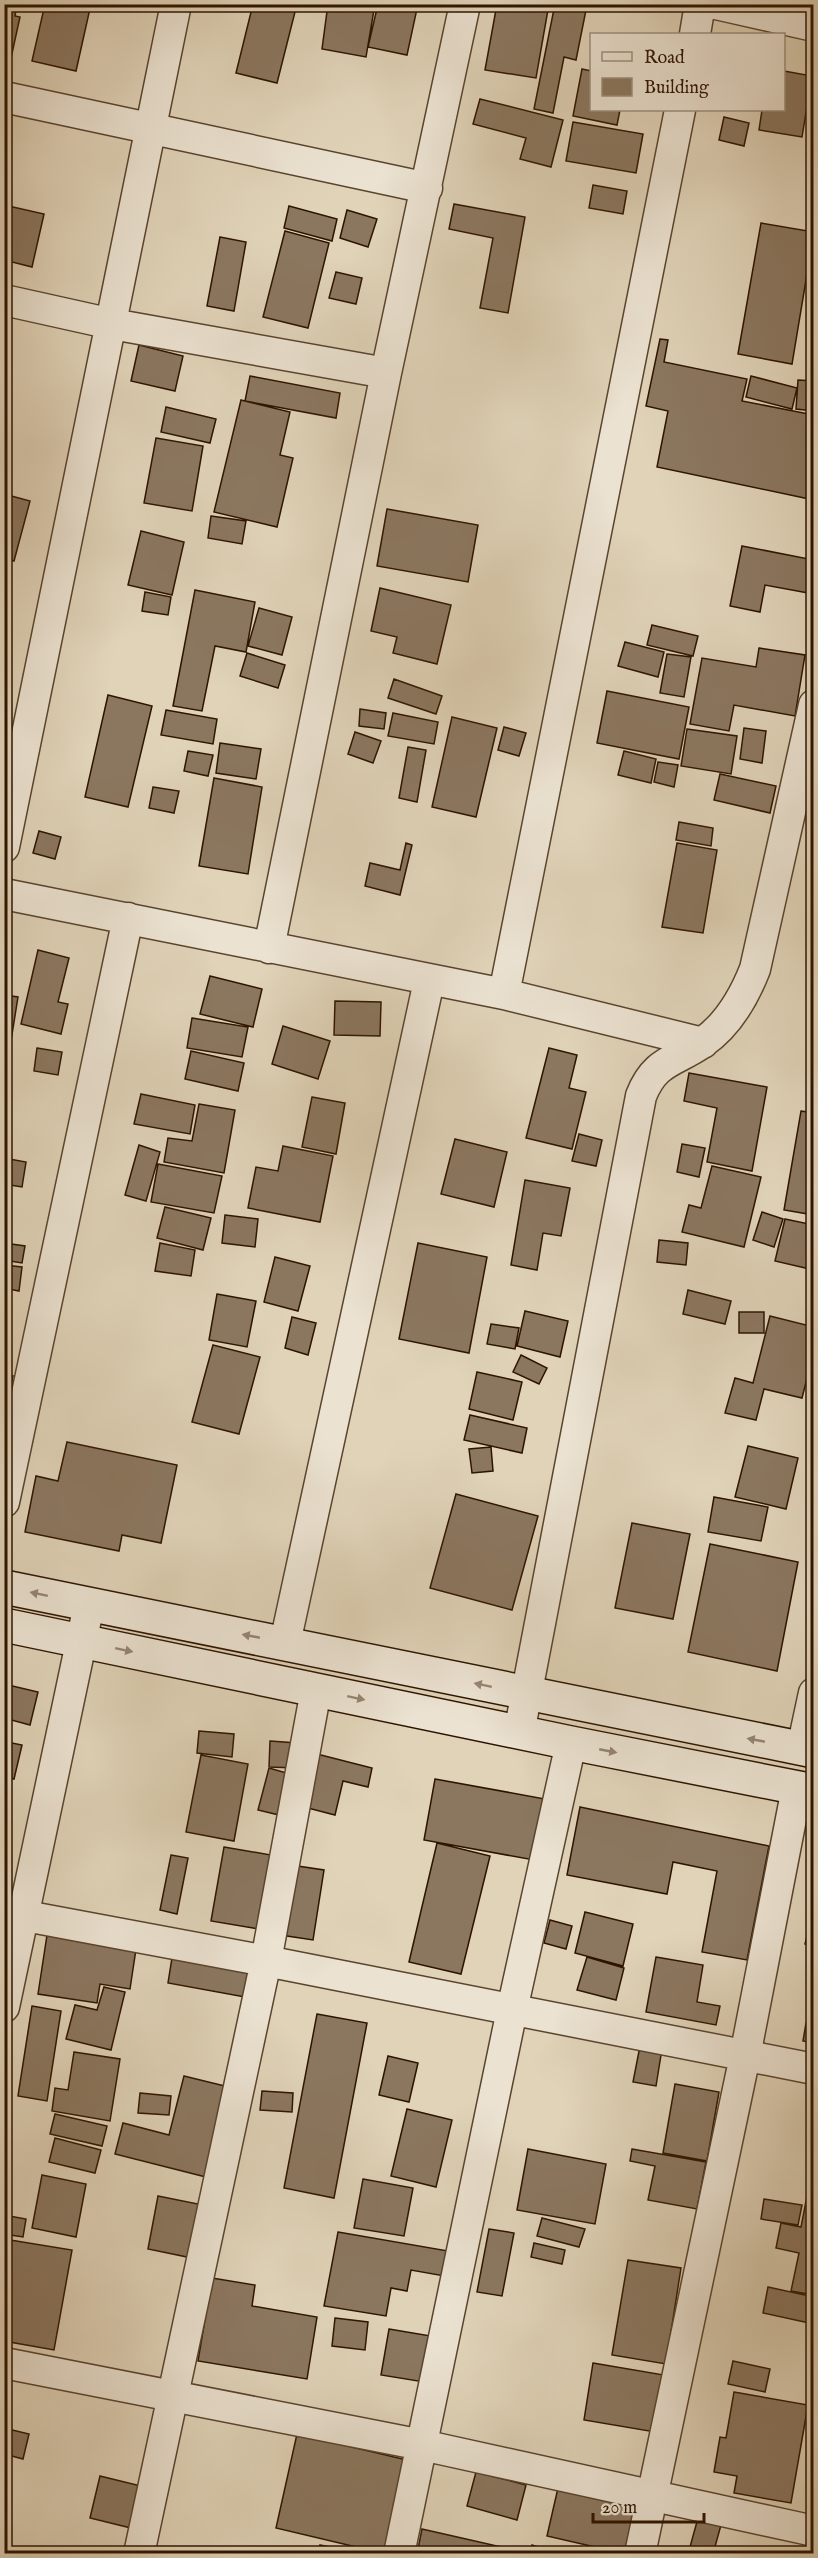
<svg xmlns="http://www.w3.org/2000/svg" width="818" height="2558" viewBox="0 0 818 2558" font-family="'IM FELL English',serif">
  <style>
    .building { fill: #8b7760; stroke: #2e1400; stroke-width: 1.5 }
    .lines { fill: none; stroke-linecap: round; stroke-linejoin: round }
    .street-casing { stroke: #5a442e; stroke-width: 33 }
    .secondary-casing { stroke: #2e1400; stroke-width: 36 }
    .street { stroke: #ebe2d1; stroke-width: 30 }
    .secondary { stroke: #ebe2d1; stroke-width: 33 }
    .oneway { fill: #968573 }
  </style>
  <rect width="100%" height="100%" fill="#e0d3b8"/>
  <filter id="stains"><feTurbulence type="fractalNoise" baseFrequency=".00333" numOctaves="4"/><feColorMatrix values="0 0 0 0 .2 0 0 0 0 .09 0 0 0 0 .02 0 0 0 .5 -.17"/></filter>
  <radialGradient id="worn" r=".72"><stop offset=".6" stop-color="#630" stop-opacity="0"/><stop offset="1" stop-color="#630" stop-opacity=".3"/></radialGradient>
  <path class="building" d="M4 4H17L15 16 20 17 11 58 4 57Z
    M45 4H91L76 71 32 61Z
    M253 4H297L277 83 236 73Z
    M328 4H375L366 57 322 49Z
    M378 4H418L407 55 368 47Z
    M497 4H549L536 78 485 70Z
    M555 4 586 10 576 60 564 57 553 113 534 109Z
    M582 69 592 71V110H620L617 125 573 116Z
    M784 71 812 76 802 137 759 130 762 110H784Z
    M480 99 563 120 551 167 520 159 526 138 473 124Z
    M724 117 749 123 744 146 719 140Z
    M573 122 643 134 636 173 566 161Z
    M593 185 627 191 623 214 589 208Z
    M454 204 525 217 508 313 480 308 493 238 449 229Z
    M4 205 44 214 32 267 4 260Z
    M289 206 337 219 332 241 284 228Z
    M347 210 377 219 368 247 340 238Z
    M761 223 814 232 792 364 738 354Z
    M285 231 329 243 308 328 263 317Z
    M220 237 246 242 234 311 207 306Z
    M336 272 362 278 356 304 329 298Z
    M660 339 668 340 664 362 747 379 742 401 814 415V500L657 467 668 411 646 406Z
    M139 345 183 356 175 391 131 381Z
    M250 376 340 393 336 418 245 401Z
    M751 376 797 388 792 409 746 397Z
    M798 380 814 381V411L796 409Z
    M241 400 290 412 280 455 293 458 277 527 214 512Z
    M166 407 216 419 210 443 161 432Z
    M156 438 203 446 192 511 144 503Z
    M4 494 30 501 14 561 4 558Z
    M387 509 478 525 468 582 377 566Z
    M211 516 246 521 242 544 208 538Z
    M141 531 184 542 172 595 128 585Z
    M742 546 814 560V594L765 585 760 612 730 606Z
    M380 588 451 605 437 664 393 653 397 637 371 631Z
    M195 590 255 602 246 652 215 646 202 711 173 706Z
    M145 592 171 597 168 615 142 611Z
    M259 608 292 617 282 655 248 646Z
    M652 625 698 636 693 656 647 645Z
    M625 642 664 652 658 677 618 666Z
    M759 648 805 655 795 716 734 705 729 731 690 724 702 658 756 667Z
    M247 653 285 665 278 688 240 676Z
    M667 654 691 657 684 697 660 693Z
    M394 679 442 696 436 714 388 698Z
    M607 691 689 707 679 759 597 743Z
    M108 695 152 706 128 807 85 797Z
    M360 709 386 713 384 729 359 726Z
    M166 710 217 719 213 744 161 735Z
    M393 713 438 722 434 744 388 736Z
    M452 717 497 728 476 817 432 807Z
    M504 727 526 733 519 756 498 750Z
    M744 728 766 731 762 763 740 759Z
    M687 729 737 736 731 774 681 766Z
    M355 732 381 741 373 763 348 754Z
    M220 743 261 749 256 779 216 773Z
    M408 747 426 750 417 802 399 798Z
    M188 751 213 755 208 776 184 771Z
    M624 751 656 759 651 783 618 775Z
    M658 762 678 765 674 787 654 782Z
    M720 774 776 786 770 813 714 800Z
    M214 778 262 787 248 874 199 866Z
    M153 787 179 791 174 813 149 808Z
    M679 822 713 828 711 846 676 840Z
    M39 831 61 837 55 859 33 853Z
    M406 843 412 845 400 895 365 886 370 863 400 870Z
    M677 843 717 850 703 933 662 927Z
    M38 950 69 958 58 1002 68 1004 61 1034 21 1024Z
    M210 976 262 989 253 1027 200 1014Z
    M4 995 18 997 10 1047 4 1046Z
    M335 1001 381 1002 380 1036 334 1035Z
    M192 1018 248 1027 242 1057 187 1048Z
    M283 1026 330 1041 318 1079 272 1064Z
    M37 1048 62 1052 58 1075 34 1071Z
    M549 1048 577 1055 569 1088 586 1092 572 1149 526 1138Z
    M191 1051 244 1063 238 1091 185 1079Z
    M689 1073 767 1087 752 1171 707 1162 717 1108 684 1101Z
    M141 1094 195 1105 190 1134 134 1124Z
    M312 1097 345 1103 336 1154 302 1147Z
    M199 1104 235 1110 224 1173 164 1162 168 1138 192 1141Z
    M801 1111 814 1113V1215L784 1210Z
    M579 1134 602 1140 596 1166 572 1161Z
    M455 1139 507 1152 494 1207 441 1194Z
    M682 1144 705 1148 699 1177 677 1172Z
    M139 1145 160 1152 146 1201 125 1195Z
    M283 1146 333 1156 320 1222 248 1208 256 1167 278 1171Z
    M4 1158 26 1162 22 1187 4 1184Z
    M158 1164 222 1176 214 1213 151 1202Z
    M712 1166 761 1177 744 1247 682 1232 689 1205 701 1208Z
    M525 1180 570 1188 561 1236 543 1233 537 1270 511 1265Z
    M165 1207 211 1218 203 1250 157 1238Z
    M762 1212 783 1219 774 1247 753 1240Z
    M225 1215 258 1219 255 1247 222 1243Z
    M785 1219 814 1225V1270L775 1261Z
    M659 1240 688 1243 686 1265 657 1262Z
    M4 1243 25 1246 22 1263 4 1260Z
    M160 1243 195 1250 191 1276 155 1271Z
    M418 1243 487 1257 469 1353 399 1339Z
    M275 1257 310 1266 298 1311 264 1302Z
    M4 1265 22 1267 19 1291 4 1288Z
    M688 1290 731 1301 725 1324 683 1314Z
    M217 1294 256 1301 247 1347 209 1340Z
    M525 1311 568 1321 560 1357 517 1346Z
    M739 1312H764V1333H739Z
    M770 1316 814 1327V1351L802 1398 764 1389 756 1420 725 1413 735 1378 753 1383Z
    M292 1317 316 1323 308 1355 285 1348Z
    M491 1324 519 1328 515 1349 487 1344Z
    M213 1345 260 1357 239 1434 192 1422Z
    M521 1355 547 1368 539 1384 513 1372Z
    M477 1372 522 1382 513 1420 469 1409Z
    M4 1375 13 1376 8 1401 4 1400Z
    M470 1415 527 1428 522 1453 464 1440Z
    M67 1442 177 1465 161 1543 122 1535 119 1551 25 1532 36 1476 58 1481Z
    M748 1446 798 1458 786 1509 735 1497Z
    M491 1447 493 1471 472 1473 469 1449Z
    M456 1494 538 1516 512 1610 430 1588Z
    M714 1497 768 1507 761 1541 708 1532Z
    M632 1523 690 1534 673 1619 615 1608Z
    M710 1544 798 1562 777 1671 688 1652Z
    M4 1684 38 1692 30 1725 4 1718Z
    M199 1731 234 1734 232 1757 197 1753Z
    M270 1741 297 1743 296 1768 269 1767Z
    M7 1742 22 1745 14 1779 4 1777Z
    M317 1754 372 1768 368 1787 343 1781 335 1815 304 1807Z
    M201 1755 248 1764 234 1841 186 1832Z
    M269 1768 290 1774 279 1815 258 1810Z
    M435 1779 545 1799 534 1860 424 1840Z
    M580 1807 769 1846 747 1960 702 1952 717 1871 673 1862 667 1894 567 1875Z
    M437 1843 490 1856 461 1974 409 1962Z
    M224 1847 271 1855 259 1929 211 1921Z
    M171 1855 188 1858 177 1914 160 1910Z
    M284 1864 324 1870 313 1940 274 1934Z
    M814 1910V1946L805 1944Z
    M585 1912 633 1924 623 1966 575 1953Z
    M550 1920 572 1926 566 1949 544 1943Z
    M49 1922 138 1936 130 1989 100 1984 97 2003 38 1994Z
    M175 1939 270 1955 262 2000 168 1983Z
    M587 1957 624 1968 616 2000 577 1990Z
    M656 1957 703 1965 697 2002 720 2006 716 2025 646 2012Z
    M104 1987 125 1992 111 2050 66 2039 75 2005 97 2010Z
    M32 2006 61 2011 47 2101 18 2096Z
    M317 2014 367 2023 334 2198 284 2188Z
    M806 2023 814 2024V2043L803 2041Z
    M640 2046 662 2049 656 2086 633 2082Z
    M74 2052 120 2059 110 2121 52 2111 55 2088 68 2090Z
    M388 2056 418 2063 409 2102 379 2095Z
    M184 2076 229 2087 206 2177 115 2154 123 2123 169 2135Z
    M675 2084 719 2092 707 2161 663 2153Z
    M262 2091 293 2093 292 2112 260 2110Z
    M140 2093 171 2096 169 2115 138 2113Z
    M407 2109 452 2120 436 2187 391 2176Z
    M55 2114 107 2126 102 2146 50 2134Z
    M55 2138 101 2150 95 2173 49 2162Z
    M528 2149 606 2164 595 2224 517 2210Z
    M632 2149 706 2162 697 2209 648 2200 655 2166 630 2161Z
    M42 2175 86 2184 76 2237 32 2228Z
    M363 2179 413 2188 404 2236 354 2228Z
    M808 2191 814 2192V2295L791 2291 799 2253 776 2248 781 2223 801 2227Z
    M158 2196 203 2205 192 2258 148 2249Z
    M764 2199 802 2205 798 2225 761 2219Z
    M4 2215 26 2219 23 2237 4 2234Z
    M542 2218 585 2229 579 2247 537 2236Z
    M489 2229 514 2233 502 2296 477 2292Z
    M338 2232 454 2252 450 2277 411 2270 407 2291 391 2288 386 2316 324 2306Z
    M4 2239 72 2250 54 2350 4 2341Z
    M534 2243 565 2250 562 2264 531 2257Z
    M628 2260 681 2268 666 2364 612 2355Z
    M212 2278 255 2285 252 2306 317 2317 307 2379 198 2361Z
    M768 2287 814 2297V2324L763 2313Z
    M335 2318 368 2322 365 2350 332 2346Z
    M389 2329 431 2336 424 2382 381 2375Z
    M733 2361 770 2369 765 2392 728 2384Z
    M593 2363 664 2375 655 2432 584 2420Z
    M734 2392 808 2405 791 2503 734 2493 737 2476 714 2472 720 2437 726 2438Z
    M4 2428 29 2434 23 2459 4 2454Z
    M297 2434 411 2461 386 2554 276 2528Z
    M476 2472 526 2485 517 2520 467 2506Z
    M100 2476 141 2486 131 2528 90 2518Z
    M558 2488 637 2507 626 2554 547 2536Z
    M698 2518 721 2525 713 2554 690 2547Z
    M422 2529 519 2551 518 2554H417Z
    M320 2545 368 2554H319Z
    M532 2545 553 2552V2554H530Z"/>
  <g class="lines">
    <defs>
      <path id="street" d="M716 4 814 26
        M695 34 700 4
        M4 97 427 188
        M4 300 112 324 386 373
        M4 847 176 4
        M4 894 504 994 703 1043
        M269 948 386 373 465 4
        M504 994 680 110
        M4 1502 128 918
        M285 1643 429 981
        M519 1733 641 1096C655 1060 675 1062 702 1043 727 1026 744 997 755 969L814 705
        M802 1749 814 1693
        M4 1912 266 1961 814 2069
        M4 2007 89 1605
        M4 2363 422 2445 814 2531
        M139 2554 266 1961 316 1690
        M399 2554 512 2010 571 1743
        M640 2554 745 2056 797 1788"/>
      <path id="secondary" d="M4 1587 814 1751
        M4 1625 571 1743 814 1791"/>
    </defs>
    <use href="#street" class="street-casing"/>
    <use href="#secondary" class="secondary-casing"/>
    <use href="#street" class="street"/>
    <use href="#secondary" class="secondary"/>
  </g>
  <defs><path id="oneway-solid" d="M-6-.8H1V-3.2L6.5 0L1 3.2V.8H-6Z" transform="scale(1.5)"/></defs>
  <g class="oneway">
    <use href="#oneway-solid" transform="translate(39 1594) rotate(-168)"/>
    <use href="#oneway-solid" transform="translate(251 1636) rotate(-169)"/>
    <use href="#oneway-solid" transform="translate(124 1650) rotate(12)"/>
    <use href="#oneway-solid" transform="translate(483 1685) rotate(-168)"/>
    <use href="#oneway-solid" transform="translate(356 1698) rotate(12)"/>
    <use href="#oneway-solid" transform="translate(756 1740) rotate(-169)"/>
    <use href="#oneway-solid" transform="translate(608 1751) rotate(11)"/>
  </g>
  <rect width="818" height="2558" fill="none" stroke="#e0d3b8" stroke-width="24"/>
  <rect x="6" y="6" width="806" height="2546" fill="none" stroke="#2e1400" stroke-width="3"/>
  <rect x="12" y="12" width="794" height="2534" fill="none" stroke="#2e1400" stroke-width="1.5"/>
  <rect x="590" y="33" width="195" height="78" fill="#ebe2d1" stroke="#9f907d" stroke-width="1.5"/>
  <rect x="602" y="52" width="30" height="9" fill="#ebe2d1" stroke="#9f907d" stroke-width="1.5"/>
  <text x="644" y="63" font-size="18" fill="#2e1400">Road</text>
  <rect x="602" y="78" width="30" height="18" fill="#8b7760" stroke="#9f907d" stroke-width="1.5"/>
  <text x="644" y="93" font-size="18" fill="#2e1400">Building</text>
  <path d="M593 2513v9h111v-9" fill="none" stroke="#2e1400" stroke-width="3"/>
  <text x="602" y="2513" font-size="18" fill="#2e1400" stroke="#ebe2d1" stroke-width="4.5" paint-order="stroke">20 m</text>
  <rect width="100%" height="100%" filter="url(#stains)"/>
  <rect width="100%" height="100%" fill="url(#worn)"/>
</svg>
